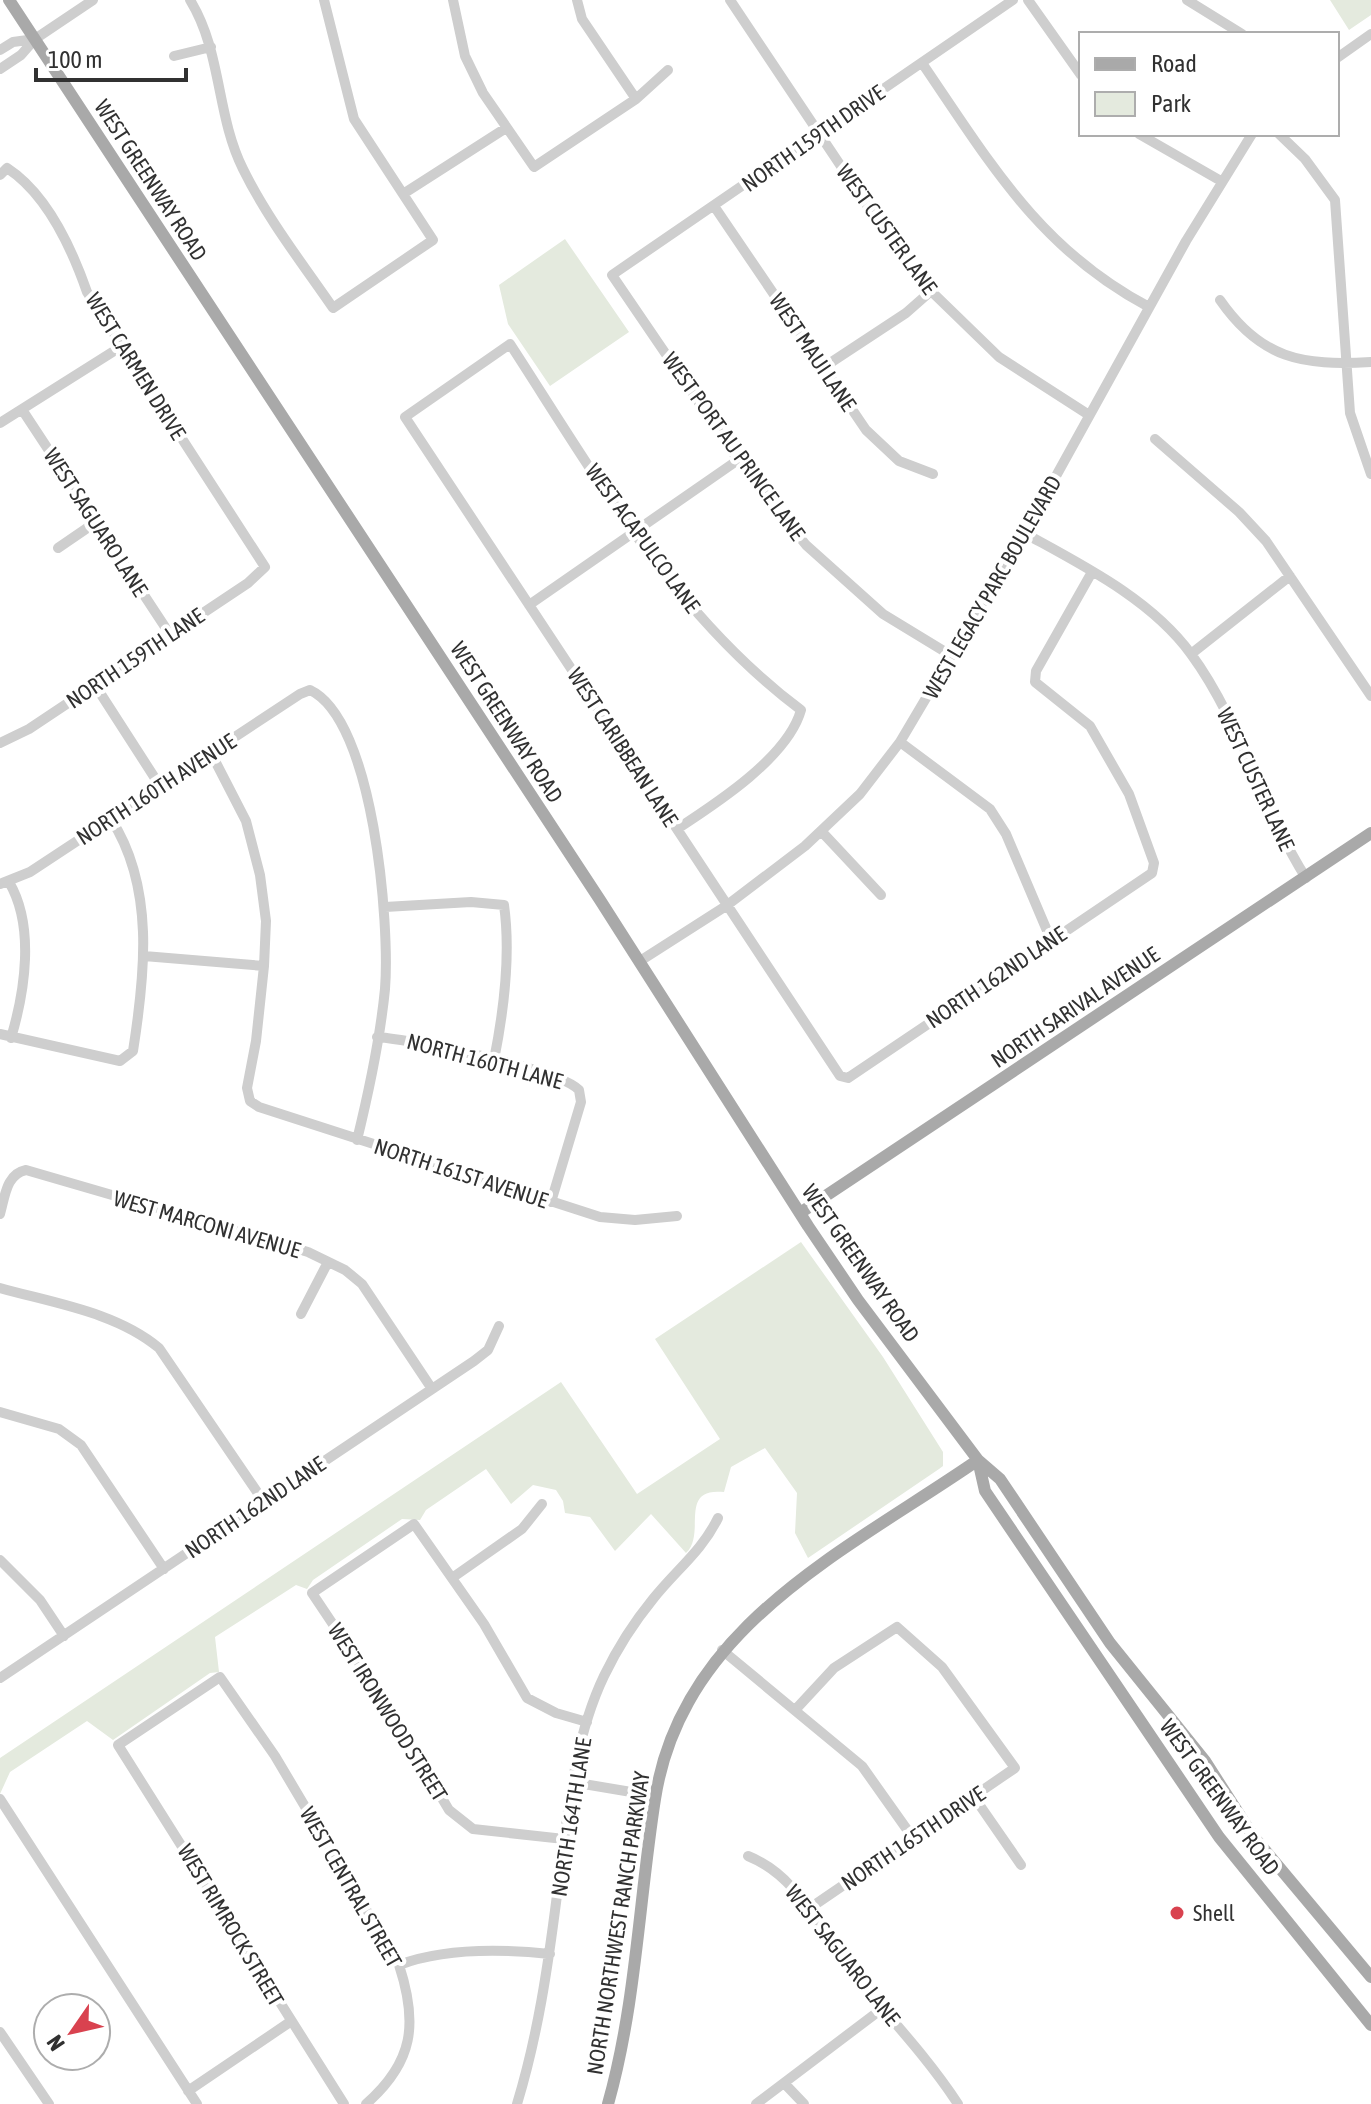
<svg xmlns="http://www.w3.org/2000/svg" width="1371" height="2104" viewBox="0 0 1371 2104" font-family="'Asap Condensed',sans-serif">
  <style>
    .green { fill: #e4eade }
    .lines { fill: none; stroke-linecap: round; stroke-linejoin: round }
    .minor { stroke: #cecece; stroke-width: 10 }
    .major { stroke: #a9a9a9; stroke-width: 12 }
    .poi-dot { fill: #d9424f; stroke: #fff; stroke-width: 3 }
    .labels { text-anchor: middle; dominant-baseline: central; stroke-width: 8; stroke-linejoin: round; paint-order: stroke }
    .street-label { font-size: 22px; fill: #313131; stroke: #fff }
    .poi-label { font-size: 22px; fill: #313131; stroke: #fff; text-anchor: start }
  </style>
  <rect width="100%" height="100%" fill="#fff"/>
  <path class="green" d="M1330 0H1371V15L1349 30Z
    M565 239 629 332 550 386 508 324 499 285Z
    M801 1242 883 1357 943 1452V1466L939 1469 808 1558 795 1533 797 1493 765 1448 731 1467 724 1492C677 1487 707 1534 686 1553L651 1514 615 1551 590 1517 565 1513 563 1501 556 1490 533 1485 511 1504 486 1469 426 1510 420 1520 402 1519 313 1580 307 1589 296 1585 215 1637 219 1672 210 1673 113 1740 87 1721 10 1772 0 1794V1758L561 1382 637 1494 720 1439 655 1339Z"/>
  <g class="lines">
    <path class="minor" d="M190 0C222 52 216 115 243 169 267 218 302 263 333 308L433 240 354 119 324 0
      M453 0 465 56 483 93 534 167 636 99 668 70
      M577 0 582 19 636 99
      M730 0 897 250 931 291 999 357 1089 415
      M1028 0 1081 75
      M1187 0 1242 34
      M0 50 13 42 35 39
      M174 56 211 47
      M1337 58 1371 34
      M922 63C989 161 1039 249 1149 307
      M0 69 21 55 35 39 93 0
      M1139 134 1221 181
      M1279 134 1305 159 1335 200 1350 413 1371 474
      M0 175 7 168C47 194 72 249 87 292L265 567 248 583 29 729 0 743
      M403 194 506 128
      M714 206 866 430 899 461 933 474
      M1220 300C1261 359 1302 366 1371 362
      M824 367 906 313 931 291
      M23 411 169 633
      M0 423 122 346
      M1155 439 1239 512 1266 541 1371 696
      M1024 533C1082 565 1151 599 1191 654 1241 722 1261 807 1306 878
      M58 548 96 522
      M529 605 738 460
      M1191 654 1290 576
      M952 656 883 614 806 545 738 460 612 275 1013 0
      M95 685 160 786
      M900 742 990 809 1006 834 1051 940
      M211 753 246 821 260 875 266 921 264 966 256 1041 247 1088 250 1101 259 1107 600 1217 635 1220 677 1216
      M677 829C717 803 788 757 801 710 674 615 595 475 510 344L405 417 840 1076 848 1078 1152 873 1154 863 1129 794 1090 726 1035 682 1036 671 1092 572
      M822 832 881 895
      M9 882C35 926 25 991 11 1038
      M0 884 30 872 300 694 310 690C374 720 390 925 385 989 380 1040 369 1091 357 1140
      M385 907 471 902 504 905C511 955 504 1010 494 1060
      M144 956 264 966
      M640 961 726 906 805 846 860 794 900 742 1035 514 1186 241 1252 134
      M0 1034 120 1061 133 1051C145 975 155 887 111 819
      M377 1037C413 1040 558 1068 579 1090
      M551 1202 581 1102 579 1090
      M0 1214C5 1197 6 1174 26 1170L308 1252 345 1270 362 1284 432 1389
      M0 1288C53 1303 116 1312 159 1348L264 1502
      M301 1314 328 1262
      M0 1412 59 1429 81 1445 164 1569
      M0 1560 40 1600 64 1636
      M452 1578 522 1529 542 1504
      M722 1650 862 1766 913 1838
      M0 1678 474 1361 488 1350 499 1326
      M796 1709 834 1668 897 1627 942 1667 1015 1768 810 1908
      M572 1782 655 1796
      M974 1797 1021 1865
      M0 1799 197 2104
      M564 1839 473 1829 449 1810 379 1693 312 1593 414 1524 484 1624 527 1698 556 1713 587 1722
      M748 1856C800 1877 816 1927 849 1969 886 2014 926 2055 958 2104
      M399 1965C444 1948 502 1949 550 1954
      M0 2032 49 2104
      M784 2083 804 2104
      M188 2091 290 2022
      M344 2104 118 1745 220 1677 275 1756 399 1965C418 2023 414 2062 366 2104
      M517 2104C538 2035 548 1966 557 1895 567 1822 572 1743 604 1676 617 1649 635 1621 653 1599 675 1571 702 1551 718 1518
      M756 2104 883 2008"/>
    <path class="major" d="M9 0 600 900 808 1226 858 1300 978 1460 1000 1479 1110 1643 1205 1761 1253 1836 1371 1977
      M800 1213 1371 833
      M978 1460 985 1491 1219 1837 1371 2025
      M608 2104C636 2005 639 1900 655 1799 682 1625 848 1550 978 1460"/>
  </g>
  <circle class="poi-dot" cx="1177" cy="1913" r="8"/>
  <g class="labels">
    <g class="street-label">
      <text transform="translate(813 138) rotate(-35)">NORTH 159TH DRIVE</text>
      <text transform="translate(151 180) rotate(57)">WEST GREENWAY ROAD</text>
      <text transform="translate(887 229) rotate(54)">WEST CUSTER LANE</text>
      <text transform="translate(813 352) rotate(56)">WEST MAUI LANE</text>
      <text transform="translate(136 366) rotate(58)">WEST CARMEN DRIVE</text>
      <text transform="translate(734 446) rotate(54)">WEST PORT AU PRINCE LANE</text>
      <text transform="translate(96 522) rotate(57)">WEST SAGUARO LANE</text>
      <text transform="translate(643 538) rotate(54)">WEST ACAPULCO LANE</text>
      <text transform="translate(992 587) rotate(-60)">WEST LEGACY PARC BOULEVARD</text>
      <text transform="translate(135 658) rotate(-34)">NORTH 159TH LANE</text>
      <text transform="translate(507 722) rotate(57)">WEST GREENWAY ROAD</text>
      <text transform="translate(623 747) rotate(57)">WEST CARIBBEAN LANE</text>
      <text transform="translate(1256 779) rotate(65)">WEST CUSTER LANE</text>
      <text transform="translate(156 789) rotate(-33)">NORTH 160TH AVENUE</text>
      <text transform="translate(996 977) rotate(-34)">NORTH 162ND LANE</text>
      <text transform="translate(1075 1007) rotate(-34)">NORTH SARIVAL AVENUE</text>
      <text transform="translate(485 1061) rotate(15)">NORTH 160TH LANE</text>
      <text transform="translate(461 1173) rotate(18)">NORTH 161ST AVENUE</text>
      <text transform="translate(207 1224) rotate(16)">WEST MARCONI AVENUE</text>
      <text transform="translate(861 1263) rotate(55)">WEST GREENWAY ROAD</text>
      <text transform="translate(255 1507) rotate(-34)">NORTH 162ND LANE</text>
      <text transform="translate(388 1712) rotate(58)">WEST IRONWOOD STREET</text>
      <text transform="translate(1220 1797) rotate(54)">WEST GREENWAY ROAD</text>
      <text transform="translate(571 1817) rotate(-81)">NORTH 164TH LANE</text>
      <text transform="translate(913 1838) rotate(-34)">NORTH 165TH DRIVE</text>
      <text transform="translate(351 1887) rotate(60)">WEST CENTRAL STREET</text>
      <text transform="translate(618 1923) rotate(-81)">NORTH NORTHWEST RANCH PARKWAY</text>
      <text transform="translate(231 1925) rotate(59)">WEST RIMROCK STREET</text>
      <text transform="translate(843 1955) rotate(52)">WEST SAGUARO LANE</text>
    </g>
    <g class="poi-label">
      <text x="1193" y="1913">Shell</text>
    </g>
  </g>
  <rect x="1079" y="32" width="260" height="104" fill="#ffffff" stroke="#adadad" stroke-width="2"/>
  <rect x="1095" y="58" width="40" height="12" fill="#a9a9a9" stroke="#adadad" stroke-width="2"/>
  <text x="1151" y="72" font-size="24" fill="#313131">Road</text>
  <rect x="1095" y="92" width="40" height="24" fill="#e4eade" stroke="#adadad" stroke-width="2"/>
  <text x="1151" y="112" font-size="24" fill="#313131">Park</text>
  <g transform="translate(72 2032) rotate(236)"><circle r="38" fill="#ffffff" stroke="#adadad" stroke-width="2"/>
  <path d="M0-6L14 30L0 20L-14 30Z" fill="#d9424f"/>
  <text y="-12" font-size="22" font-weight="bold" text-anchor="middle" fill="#313131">N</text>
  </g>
  <path d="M36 68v12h150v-12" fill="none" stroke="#313131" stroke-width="4"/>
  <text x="48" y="68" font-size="24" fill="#313131" stroke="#ffffff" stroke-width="6" paint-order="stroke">100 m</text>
</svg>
